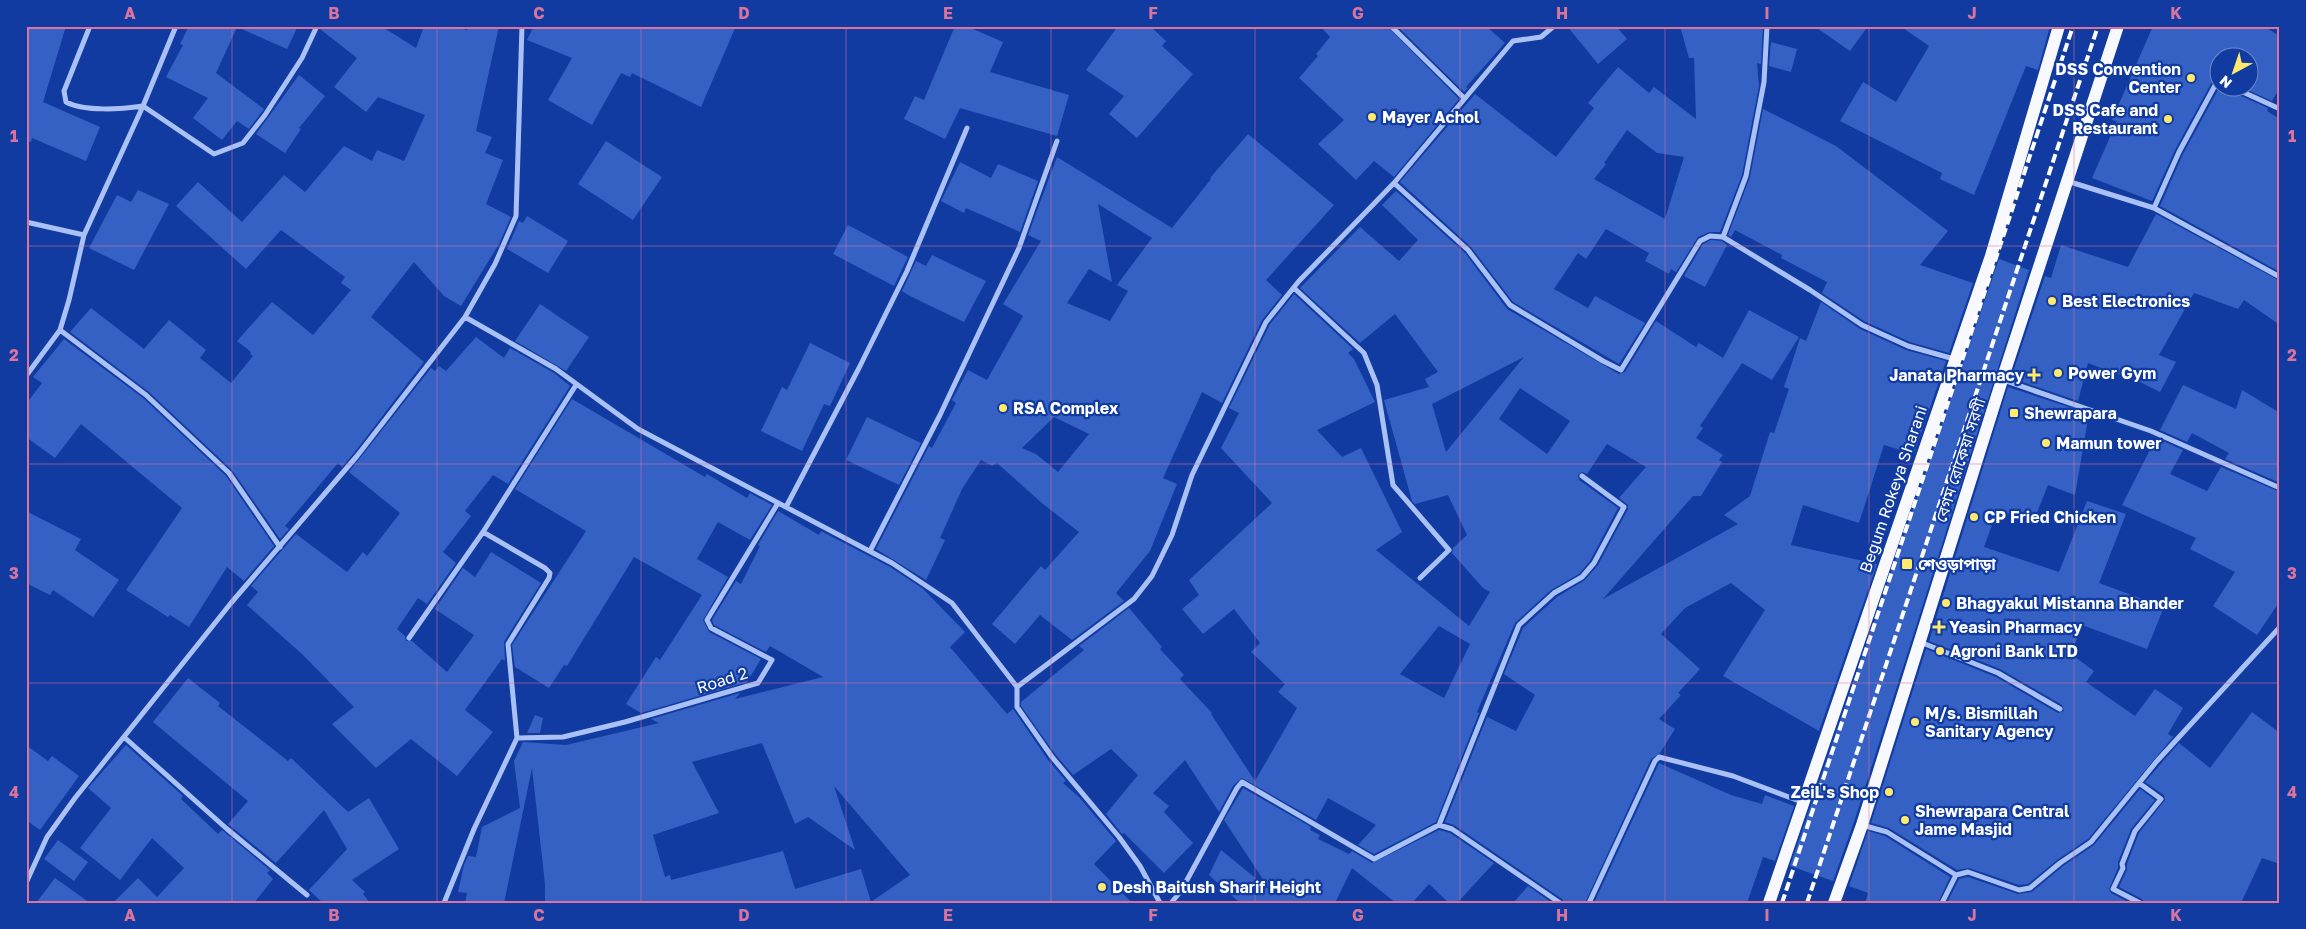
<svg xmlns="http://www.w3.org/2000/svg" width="2306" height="929" viewBox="0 0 2306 929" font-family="'Golos Text','Noto Sans Bengali',sans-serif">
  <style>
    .building { fill: #3561c5; fill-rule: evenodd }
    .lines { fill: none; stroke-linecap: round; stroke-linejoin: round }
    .street { stroke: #aac1f5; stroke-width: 5 }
    .primary { stroke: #f7f9ff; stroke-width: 12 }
    .rail { stroke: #fff; stroke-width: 4; stroke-dasharray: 9 4; stroke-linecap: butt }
    .grid { fill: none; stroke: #da749d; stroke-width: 1; stroke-opacity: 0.55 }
    .poi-dot { fill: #ffea6d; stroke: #113ba0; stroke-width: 2 }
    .labels { text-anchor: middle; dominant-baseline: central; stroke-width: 4.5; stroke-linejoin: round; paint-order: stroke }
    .poi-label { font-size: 16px; font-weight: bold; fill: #fff; stroke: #113ba0; text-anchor: start }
    .street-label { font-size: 16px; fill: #fff; stroke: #113ba0 }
    .neatline { fill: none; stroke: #da749d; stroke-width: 2 }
    .grid-label { font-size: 16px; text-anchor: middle; font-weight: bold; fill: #da749d }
  </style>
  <rect width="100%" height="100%" fill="#113ba0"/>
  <path class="building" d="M26 26H66L43 102 100 127 86 161 32 138 31 142 26 141Z
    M189 26H298L287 49 237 27 216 73 264 109 249 129 237 121 222 140 193 118 208 98 166 77 183 45 180 44Z
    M321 26H381L416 48 424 26H449L467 30 468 26H499L476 131 492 137 485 153 503 160 486 204 511 217 499 244 461 306 444 296 414 262 371 317 424 362 354 453 342 467 338 463 285 526 289 529 280 539 232 470 149 392 70 332 91 308 144 349 169 320 206 350 200 358 231 383 253 356 250 354 251 352 237 341 272 302 313 335 351 290 341 283 345 277 281 230 246 269 176 206 198 182 242 222 284 175 305 192 344 146 372 161 377 150 404 161 425 115 378 97 366 112 334 87 357 58 320 29Z
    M534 26H736L701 107 632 73 630 77 621 73 592 125 548 100 572 58 527 40Z
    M955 26H966L1003 42 990 72 1069 95 1057 136 960 108 945 139 904 119 915 96 924 100Z
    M1118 26H1150L1166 41 1162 46 1193 74 1137 138 1109 114 1124 96 1086 70Z
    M1320 26H1387L1459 99 1394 177 1374 161 1356 180 1318 144 1344 120 1299 78 1318 56 1316 54 1330 37Z
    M1397 26H1486L1505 43 1466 87 1468 88 1464 92Z
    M1567 26H1616L1627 39 1598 64Z
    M1680 26H1763L1761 64 1757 63 1759 86 1742 175 1720 232H1709L1698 237 1676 272 1671 269 1669 274 1645 261 1649 253 1606 229 1586 259 1578 253 1554 289 1588 308 1595 296 1645 323 1619 364 1513 302 1471 247 1400 182 1475 94 1556 157 1594 108 1588 103 1618 67 1649 93 1654 87 1696 119 1694 58H1689ZM1627 130 1657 153 1684 157 1665 219 1594 179 1606 164 1604 163Z
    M1814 26H1868L1850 51Z
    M1900 26H2050L2038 70 2026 66 1974 195 1940 179 1942 173 1840 121 1863 82 1896 102 1929 46Z
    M2153 26H2263L2280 36V87L2272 101 2243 88H2248V58H2218V76L2214 78 2175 150 2152 201 2092 178 2117 121 2112 120Z
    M1771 42 1797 49 1791 72 1769 66Z
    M299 75 325 96 299 128 301 129 285 153 256 134Z
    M2219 88H2230L2232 92 2268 108 2267 111 2280 119V272L2160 206 2183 154Z
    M1763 109 1836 146 1948 231 1920 265 1973 283 1949 353 1910 342 1864 321 1822 293 1827 282 1781 258 1782 255 1735 230 1731 237 1728 235 1750 177Z
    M1248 134 1334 205 1266 280 1282 295 1262 320 1222 403 1202 392 1163 478 1177 484 1150 551 1116 593 1124 601 1072 640 1040 615 1015 644 992 624 1041 566 1045 570 1079 532 1043 504 997 463 992 466 981 460 962 489 940 538 945 540 926 580 876 549 929 446 932 448 956 403 952 400 968 370 987 380 1023 316 1003 304 1041 241 1028 235 1057 157 1172 228 1211 179 1210 178ZM1098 204 1152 238 1117 285 1128 291 1110 321 1067 303 1089 269 1112 282ZM1054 417 1089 434 1058 472 1036 454 1022 448Z
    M606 141 662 177 633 220 578 184Z
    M960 162 991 178 998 164 1038 181 1020 232 966 208 964 213 941 201Z
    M138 190 169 204 134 270 89 248 117 195 131 202Z
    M1396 191 1465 253 1507 309 1619 374 1625 372 1656 321 1696 347 1699 343 1723 358 1749 310 1799 337 1772 380 1742 363 1700 426 1703 428 1696 438 1723 455 1719 460 1722 462 1701 496H1693L1603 599 1738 524 1724 515 1750 496 1770 432 1774 433 1789 389 1784 387 1800 338 1806 341 1821 302 1860 329 1906 350 1946 361 1914 454 1884 445 1859 523 1803 505 1791 545 1877 564 1819 731 1723 676 1765 610 1731 583 1685 608 1661 634 1700 669 1678 693 1681 695 1659 719 1675 729 1660 753 1651 759 1585 903H1564L1562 899 1454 825 1445 822 1487 717 1516 731 1535 695 1504 674 1523 628 1557 597 1585 580 1598 565 1628 509V505L1619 498 1646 467 1607 444 1587 474 1582 472 1578 475 1579 480 1618 508 1590 561 1579 574 1551 590 1515 623 1477 712 1479 713 1436 822 1374 854 1358 845 1376 825 1328 798 1316 820 1242 778 1233 786 1219 812 1185 760 1153 793 1169 806 1164 812 1193 843 1164 873 1124 833 1122 834 1106 814 1138 775 1111 749 1073 775 1055 754 1021 706V702L1084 650 1079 646 1129 608 1162 647 1160 649 1184 675 1180 679 1212 713 1211 714 1255 781 1297 708 1278 692 1285 684 1251 652 1260 643 1234 609 1203 634 1182 609 1199 595 1189 580 1272 503 1221 448 1239 413 1229 408 1270 324 1294 294 1353 349 1348 353 1354 359 1375 402 1317 430 1342 457 1361 448 1402 532 1376 550 1469 626 1490 592 1483 588 1452 553 1453 548 1467 535 1448 495 1415 504 1412 501 1384 400 1429 387 1425 379 1438 372 1395 314 1360 343 1300 288 1360 227 1399 261 1418 240 1382 205ZM1524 357 1446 452 1432 404ZM1520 388 1570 421 1547 454 1499 419ZM1439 626 1470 644 1444 698 1400 674Z
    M2156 214 2280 281V325L2244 300 2238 309 2194 293 2159 355 2176 362 2160 392 2126 375 2125 377 2088 363 2078 401 2011 378 2045 276 2051 278 2061 245 2128 267Z
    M527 216 568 241 548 273 507 249 519 221 523 223Z
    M848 225 908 257 894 286 833 254Z
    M1711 240 1722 241 1727 245 1705 287 1684 276 1703 244Z
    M932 255 986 281 964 322 910 296 902 291 916 261 926 266Z
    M1999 259 2029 270 1854 822 1833 881 1790 866Z
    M540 304 589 337 566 371 515 341Z
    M476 337 504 358 510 348 554 373 570 386 508 484 493 475 465 511 471 516 443 552 456 563 427 604 418 598 397 629 405 636 406 641H412L447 672 474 635 435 609 463 568 475 577 491 552 541 583 504 642 505 661 502 659 465 710 493 732 457 776 411 739 376 768 332 724 354 707 303 655 247 605 258 592 251 586 296 534 347 572 363 552 367 556 400 513 349 472 431 368 435 371 439 366 446 371Z
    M64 339 143 398 226 476 274 546 244 581 227 567 189 627 170 615 168 617 126 590 182 508 81 424 55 458 26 437V404L42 383 33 377Z
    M810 343 850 363 830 406 824 404 802 451 761 431 782 387 787 390Z
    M2183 385 2236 409 2242 390 2280 413V483L2225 459 2229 453 2192 433 2187 442 2160 430Z
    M2008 387 2075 409 2074 414 2088 419 2075 495 2048 485 2034 520 1997 511 1984 547 2059 572 2087 501 2126 514 2099 583 2164 607 2147 649 2082 625 2071 654 2094 671 2086 682 2135 716 2155 689 2183 708 2168 734 2173 737 2088 839 2057 860 2028 884 2019 885 1969 868 1957 870 1889 828 1871 823 1926 649 1996 677 2058 713 2064 711 2062 705 2000 669 1929 641Z
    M572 399 705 477 707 474 747 498 750 493 772 505 750 540 718 522 697 559 728 577 703 620 709 632 761 659 747 682 641 713 626 704 656 657 660 660 702 595 634 557 567 666 564 665 549 688 515 667 512 645 586 531 515 489Z
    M867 417 921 443 899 485 846 460Z
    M2156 438 2183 450 2170 474 2207 491 2221 467 2280 492V601L2257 635 2213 606 2235 572 2190 549 2196 538 2122 505Z
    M26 511 81 539 75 550 119 580 93 617 53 590 50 595 26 583Z
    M778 511 819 535 821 531 890 567 922 588 965 632 950 647 1007 714 1013 709 1048 760 1066 781 1063 783 1079 797 1116 841 1094 864 1132 903H545V884L532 768 504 903H465L467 893 458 892 464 865 468 856 476 857 482 827 520 808 514 761 523 742 566 745 659 723 651 719 740 693 735 699 823 677 770 646 766 652 714 625 712 620 736 581 741 584 760 546 758 545ZM762 743 795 824 808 817 855 850 834 786 910 875 871 902 861 869 795 889 783 851 671 880 670 875 665 877 653 835 719 813 692 762Z
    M188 678 220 703 218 706 288 761 291 758 348 812 369 798 399 849 352 880 365 892 363 894 370 903H323L309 890 347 849 324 810 276 863 228 824 248 801 153 722Z
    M2252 712 2280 733V864L2262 858 2241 903H2144L2142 899 2119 887 2127 870V864L2139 833 2165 800 2164 795 2145 782 2179 743 2210 768Z
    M535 715 543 718 540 733H527Z
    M26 745 48 761 52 756 79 776 40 830 26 820Z
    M126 745 183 796 181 799 218 834 222 830 270 870 267 873 273 879 254 903H113L138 878 157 897 184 868 152 838 120 880 80 848 111 808 88 788Z
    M1659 763 1731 795 1762 804 1765 795 1794 806 1775 861 1763 857 1747 903H1594Z
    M1243 788 1311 827 1310 830 1320 835 1318 839 1349 854 1352 851 1372 863 1439 830 1450 833 1494 863 1457 903H1449L1429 884 1412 903H1396L1352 868 1335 903H1240L1209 875 1221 850 1270 890 1224 820Z
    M2140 789 2155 800 2131 829 2118 862V868L2109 889 2111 893 2130 903H1947L1959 879 1968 877 2018 894 2032 892 2063 866 2094 845Z
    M1868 831 1885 836 1950 877 1938 903H1865L1868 893 1849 886Z
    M58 840 88 862 74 881 44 859Z
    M55 878 90 903H36Z
    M1528 886 1552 903H1513Z"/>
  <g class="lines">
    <path class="street" d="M90 26 64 91 66 102C85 112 122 109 143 106L214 154 243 143 265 115 302 58 317 26
      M1391 26 1464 98
      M2234 88 2280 109
      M2067 181 2154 208 2280 277
      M1394 183 1513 41 1541 37 1554 26
      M2154 208 2179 152 2218 80
      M26 222 84 235
      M1723 237 1746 176 1764 82 1767 26
      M1294 288 1364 353 1377 385 1393 485 1449 550 1420 578
      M465 317 556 369 638 429 892 563 952 603 1017 687V707L1052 757 1119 837 1140 866 1160 903
      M60 330 146 395 229 473 280 547
      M26 376 60 330 69 300 84 235 143 106 176 26
      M2003 380 2151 431 2280 488
      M786 507 859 368 907 271 967 128
      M870 551 940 415 1019 248 1057 141
      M409 638 483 532 576 385
      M1920 642 1998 673 2060 709
      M1017 687 1134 599 1152 576 1172 535 1192 475 1266 322 1299 281 1394 183 1468 250 1510 305 1603 361 1621 370 1700 241 1710 236 1723 237 1810 290 1862 325 1908 346 1954 359
      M124 737 227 829 307 895
      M517 738 563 737 625 722 758 683 772 660 711 628 707 620 778 503
      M2139 783 2161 799 2135 831 2122 864 2123 868 2113 889 2140 903
      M1439 825 1519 625 1554 593 1582 577 1594 563 1624 507 1582 476
      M1862 825 1887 832 1956 875 1942 903
      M1956 875 1968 872 2019 890 2030 888 2060 863 2091 842 2157 761 2280 627
      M26 883 47 837 75 798 231 603 357 456 465 317 495 264 516 216 522 26
      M444 903 474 829 517 738 508 644 549 578 550 573 545 568 483 532
      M1171 903 1181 891 1237 788 1242 782 1374 859 1439 825 1452 829 1560 903
      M1589 903 1655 761 1659 757 1733 776 1802 802"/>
    <path class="primary" d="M1769 903 1991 256 2059 26
      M1834 903 1862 825 2002 380 2118 26"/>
    <path class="rail" d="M1782 903 2073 26
      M1807 903 2098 26"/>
  </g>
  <path class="grid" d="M232 26V903M437 26V903M641 26V903M846 26V903M1051 26V903M1255 26V903M1460 26V903M1665 26V903M1869 26V903M2074 26V903M26 246H2280M26 464H2280M26 683H2280"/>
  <g class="poi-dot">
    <circle cx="2191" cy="78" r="5"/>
    <circle cx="1372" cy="117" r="5"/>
    <circle cx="2168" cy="119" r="5"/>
    <circle cx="2052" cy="301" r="5"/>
    <circle cx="2058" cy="373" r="5"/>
    <path d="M2031.5 367.5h5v5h5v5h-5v5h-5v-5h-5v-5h5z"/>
    <circle cx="1003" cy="408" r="5"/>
    <rect x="2009" y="408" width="10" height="10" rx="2.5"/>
    <circle cx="2046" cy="443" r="5"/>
    <circle cx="1974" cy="517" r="5"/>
    <rect x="1901" y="558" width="12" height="12" rx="2.5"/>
    <circle cx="1946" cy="603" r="5"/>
    <path d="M1936.5 619.5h5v5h5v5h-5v5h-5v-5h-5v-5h5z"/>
    <circle cx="1940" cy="651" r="5"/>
    <circle cx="1915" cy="722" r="5"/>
    <circle cx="1889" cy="792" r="5"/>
    <circle cx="1905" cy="820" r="5"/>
    <circle cx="1102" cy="887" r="5"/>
  </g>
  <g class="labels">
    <g class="poi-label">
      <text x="2181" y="69" text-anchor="end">DSS Convention<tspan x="2181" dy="18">Center</tspan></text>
      <text x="2158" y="110" text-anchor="end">DSS Cafe and<tspan x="2158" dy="18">Restaurant</tspan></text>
      <text x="1382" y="117">Mayer Achol</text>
      <text x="2062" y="301">Best Electronics</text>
      <text x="2068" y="373">Power Gym</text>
      <text x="2024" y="375" text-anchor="end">Janata Pharmacy</text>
      <text x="1013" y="408">RSA Complex</text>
      <text x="2024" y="413">Shewrapara</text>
      <text x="2056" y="443">Mamun tower</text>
      <text x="1984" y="517">CP Fried Chicken</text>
      <text x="1918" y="564">শেওড়াপাড়া</text>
      <text x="1956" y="603">Bhagyakul Mistanna Bhander</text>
      <text x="1949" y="627">Yeasin Pharmacy</text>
      <text x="1950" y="651">Agroni Bank LTD</text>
      <text x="1925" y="713">M/s. Bismillah<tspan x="1925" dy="18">Sanitary Agency</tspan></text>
      <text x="1879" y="792" text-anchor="end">ZeiL's Shop</text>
      <text x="1915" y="811">Shewrapara Central<tspan x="1915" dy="18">Jame Masjid</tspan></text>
      <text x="1112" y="887">Desh Baitush Sharif Height</text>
    </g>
    <g class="street-label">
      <text transform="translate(1960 460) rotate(-72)">বেগম রোকেয়া সরণী</text>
      <text transform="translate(1893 489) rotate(-71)">Begum Rokeya Sharani</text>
      <text transform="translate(722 680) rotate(-18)">Road 2</text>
    </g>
  </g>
  <rect width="2306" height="929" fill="none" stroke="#113ba0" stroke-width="55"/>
  <g transform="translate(2234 72) rotate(220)"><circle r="24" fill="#113ba0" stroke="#7089c6"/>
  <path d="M0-4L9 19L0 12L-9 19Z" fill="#ffea6d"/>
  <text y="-8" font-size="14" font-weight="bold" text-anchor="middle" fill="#ffffff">N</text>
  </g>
  <rect x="28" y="28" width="2250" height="874" class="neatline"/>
  <g class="grid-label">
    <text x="130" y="19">A</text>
    <text x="334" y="19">B</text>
    <text x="539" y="19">C</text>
    <text x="744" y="19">D</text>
    <text x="948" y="19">E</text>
    <text x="1153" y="19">F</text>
    <text x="1358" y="19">G</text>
    <text x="1562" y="19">H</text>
    <text x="1767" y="19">I</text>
    <text x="1972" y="19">J</text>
    <text x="2176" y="19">K</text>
    <text x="14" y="142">1</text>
    <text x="2292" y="142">1</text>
    <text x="14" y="361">2</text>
    <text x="2292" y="361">2</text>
    <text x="14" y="579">3</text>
    <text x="2292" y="579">3</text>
    <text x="14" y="798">4</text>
    <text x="2292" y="798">4</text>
    <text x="130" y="921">A</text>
    <text x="334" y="921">B</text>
    <text x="539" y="921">C</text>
    <text x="744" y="921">D</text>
    <text x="948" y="921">E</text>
    <text x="1153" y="921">F</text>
    <text x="1358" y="921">G</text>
    <text x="1562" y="921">H</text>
    <text x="1767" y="921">I</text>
    <text x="1972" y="921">J</text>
    <text x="2176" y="921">K</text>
  </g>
</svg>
